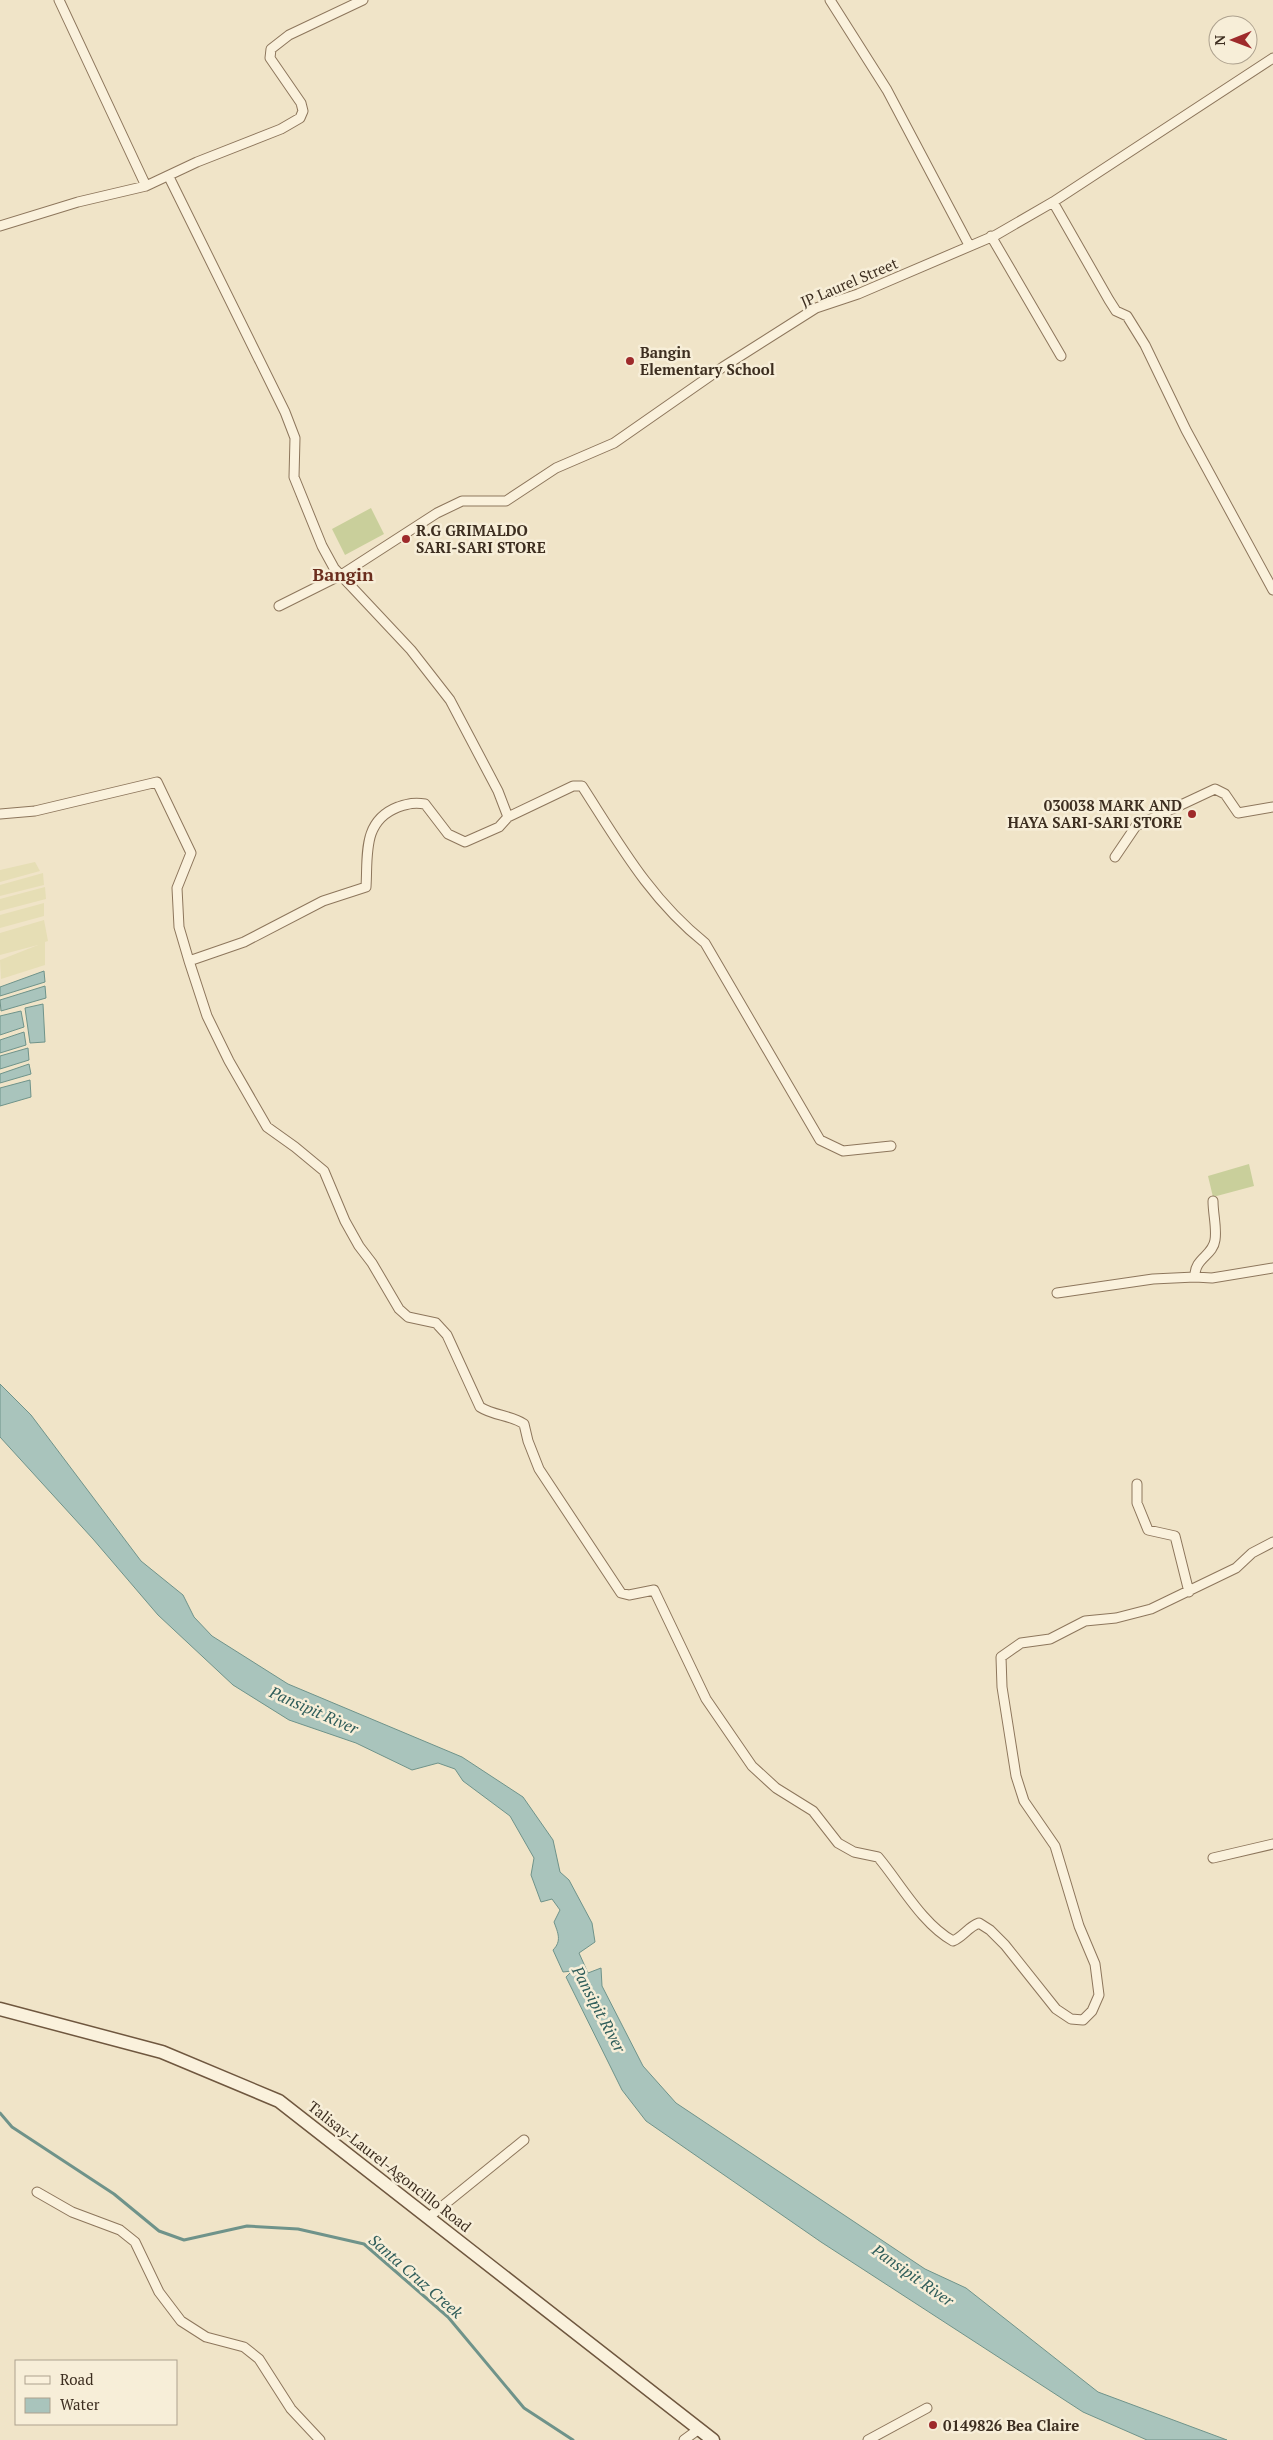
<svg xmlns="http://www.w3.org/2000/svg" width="1273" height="2440" viewBox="0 0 1273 2440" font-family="'PT Serif',serif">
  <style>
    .farmland { fill: #e6deb5 }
    .green { fill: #c9cf9b }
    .water { fill: #a9c4bc; stroke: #6f938a }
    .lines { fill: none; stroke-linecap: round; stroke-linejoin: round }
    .stream { stroke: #6f938a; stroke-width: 3 }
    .minor-casing { stroke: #8d765c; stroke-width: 11 }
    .secondary-casing { stroke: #6f573f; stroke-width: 15 }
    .minor { stroke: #faf1dc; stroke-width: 9 }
    .secondary { stroke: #faf1dc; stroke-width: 12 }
    .poi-dot { fill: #9e2a2b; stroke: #f7eed8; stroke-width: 2 }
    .labels { text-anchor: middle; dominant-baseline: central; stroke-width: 5; stroke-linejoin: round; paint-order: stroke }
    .street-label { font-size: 15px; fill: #3d2e20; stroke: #f7eed8 }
    .poi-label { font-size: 15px; font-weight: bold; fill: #3d2e20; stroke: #f7eed8; text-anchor: start }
    .water-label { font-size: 16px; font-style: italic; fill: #2f5d5a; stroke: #f7eed8 }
    .quarter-label { font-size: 18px; font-weight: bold; fill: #6b2e1e; stroke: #f7eed8 }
  </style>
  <rect width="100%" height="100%" fill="#f0e4c8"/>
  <path class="farmland" d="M35 862 40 871 0 882V870Z
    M43 873 44 885 0 896V885Z
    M45 887 46 899 0 911V899Z
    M44 903V916L0 928V915Z
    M44 920 48 941 45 942V965L1 979 0 960 38 945 0 955V933Z"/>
  <path class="green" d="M371 508 384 534 345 555 332 529Z
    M1249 1164 1254 1186 1213 1197 1208 1176Z"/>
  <path class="water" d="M44 971 45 982 0 996V987Z
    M45 986 46 998 1 1011 0 1000Z
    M43 1004 45 1042 30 1043 25 1008Z
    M21 1011 24 1027 0 1035V1016Z
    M24 1032 26 1045 0 1053V1040Z
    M28 1048 29 1060 0 1069V1056Z
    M29 1064 31 1074 0 1083V1074Z
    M30 1080 31 1097 0 1106V1088Z
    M0 1384 31 1415 141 1561 183 1595 194 1617 212 1636 288 1684 462 1757 523 1797 553 1840 560 1872 569 1880 592 1923 595 1942 579 1953 588 1973 601 1968 602 1986 643 2066 676 2103 925 2269 966 2288 1098 2392 1227 2440H1147L1083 2412 821 2242 646 2121 622 2090 566 1977 572 1971 563 1972 553 1950C562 1941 558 1933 554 1922L560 1910 552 1899 541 1902 531 1875 534 1858 510 1816 463 1781 455 1769 438 1763 412 1770 356 1743 289 1720 233 1685 158 1615 93 1539 0 1437Z"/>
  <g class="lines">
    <path class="stream" d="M0 2113 12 2127 114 2194 159 2231 184 2240 247 2226 298 2229 364 2244 448 2317 524 2408 573 2440"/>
    <defs>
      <path id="minor" d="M59 0 146 186
        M830 0 887 90 969 245
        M169 177 285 412 295 438 294 477 322 546 334 568 411 650 450 700 498 791 508 817 499 827 465 842 448 834 425 804C414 802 408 804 398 807 362 821 368 855 366 887L323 901 244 942 189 961 207 1016 229 1061 267 1127 295 1147 324 1171 345 1221 359 1246 372 1263 399 1309 408 1317 436 1323 447 1335 480 1407C494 1416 511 1415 524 1424L528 1441 539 1469 621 1593 629 1595 654 1590 706 1699 752 1766 776 1788 813 1811 838 1843 854 1852 878 1857C900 1883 922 1924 953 1941 964 1936 968 1927 979 1923L990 1930 1005 1945 1056 2009 1071 2019 1083 2020 1092 2011 1099 1995 1095 1964 1079 1926 1055 1846 1024 1801 1016 1776 1002 1687 1001 1657 1021 1643 1050 1639 1085 1621 1116 1618 1151 1609 1236 1568 1252 1553 1273 1542
        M1053 202 1109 300 1116 311 1127 316 1145 345 1186 430 1273 590
        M0 226 78 202 146 186 197 162 281 129 300 118 303 111 301 103 270 58 271 49 289 35 363 0
        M991 236 1061 356
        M279 606 341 575 437 513 462 501H506L556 468 614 443 723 367 816 308 858 294 996 235 1053 202 1273 58
        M0 814 35 811 157 782 191 853 177 888 179 927 189 961
        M508 817 573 786H582C620 845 650 899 705 943L820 1140 843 1151 891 1146
        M1115 857 1136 826 1215 789 1225 794 1238 813 1273 807
        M1213 1201C1213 1214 1217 1228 1215 1240 1213 1256 1194 1258 1195 1277L1212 1278 1273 1268
        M1057 1293 1153 1279 1195 1277
        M1137 1484V1503L1148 1530 1175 1536 1189 1592
        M1213 1858 1273 1844
        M37 2192 72 2212 120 2230 135 2242 159 2292 181 2321 206 2337 244 2347 259 2359 291 2409 320 2440
        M429 2217 524 2140
        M684 2440 699 2429
        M868 2440 927 2408"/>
      <path id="secondary" d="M0 2009 162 2052 279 2101 713 2440"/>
    </defs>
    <use href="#minor" class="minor-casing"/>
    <use href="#secondary" class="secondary-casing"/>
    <use href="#minor" class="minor"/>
    <use href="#secondary" class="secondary"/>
  </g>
  <g class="poi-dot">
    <circle cx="630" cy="361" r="5"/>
    <circle cx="406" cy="539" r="5"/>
    <circle cx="1192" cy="814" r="5"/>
    <circle cx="933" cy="2425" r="5"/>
  </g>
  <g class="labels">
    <g class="street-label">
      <text transform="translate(849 282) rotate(-23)">JP Laurel Street</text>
      <text transform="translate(390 2166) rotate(38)">Talisay-Laurel-Agoncillo Road</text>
    </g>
    <g class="poi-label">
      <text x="640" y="352">Bangin<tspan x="640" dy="17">Elementary School</tspan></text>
      <text x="416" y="530">R.G GRIMALDO<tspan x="416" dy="17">SARI-SARI STORE</tspan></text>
      <text x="1182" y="805" text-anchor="end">030038 MARK AND<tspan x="1182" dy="17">HAYA SARI-SARI STORE</tspan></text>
      <text x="943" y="2425">0149826 Bea Claire</text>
    </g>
    <g class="water-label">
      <text transform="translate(314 1710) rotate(24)">Pansipit River</text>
      <text transform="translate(599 2009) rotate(62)">Pansipit River</text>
      <text transform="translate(913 2275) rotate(35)">Pansipit River</text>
      <text transform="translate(416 2276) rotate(41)">Santa Cruz Creek</text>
    </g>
    <g class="quarter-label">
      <text x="343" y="574">Bangin</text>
    </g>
  </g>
  <rect x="15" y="2360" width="162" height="65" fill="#f7eed8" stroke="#ada18e"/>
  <rect x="25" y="2376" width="25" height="8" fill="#faf1dc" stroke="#ada18e"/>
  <text x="60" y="2385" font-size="15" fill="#3d2e20">Road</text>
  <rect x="25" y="2398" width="25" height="15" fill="#a9c4bc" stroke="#ada18e"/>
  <text x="60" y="2410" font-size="15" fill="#3d2e20">Water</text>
  <g transform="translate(1233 40) rotate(269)"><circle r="24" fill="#f7eed8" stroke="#ada18e"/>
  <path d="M0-4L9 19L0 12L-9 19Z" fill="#9e2a2b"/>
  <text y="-8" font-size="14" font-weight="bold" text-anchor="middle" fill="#3d2e20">N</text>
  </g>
</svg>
